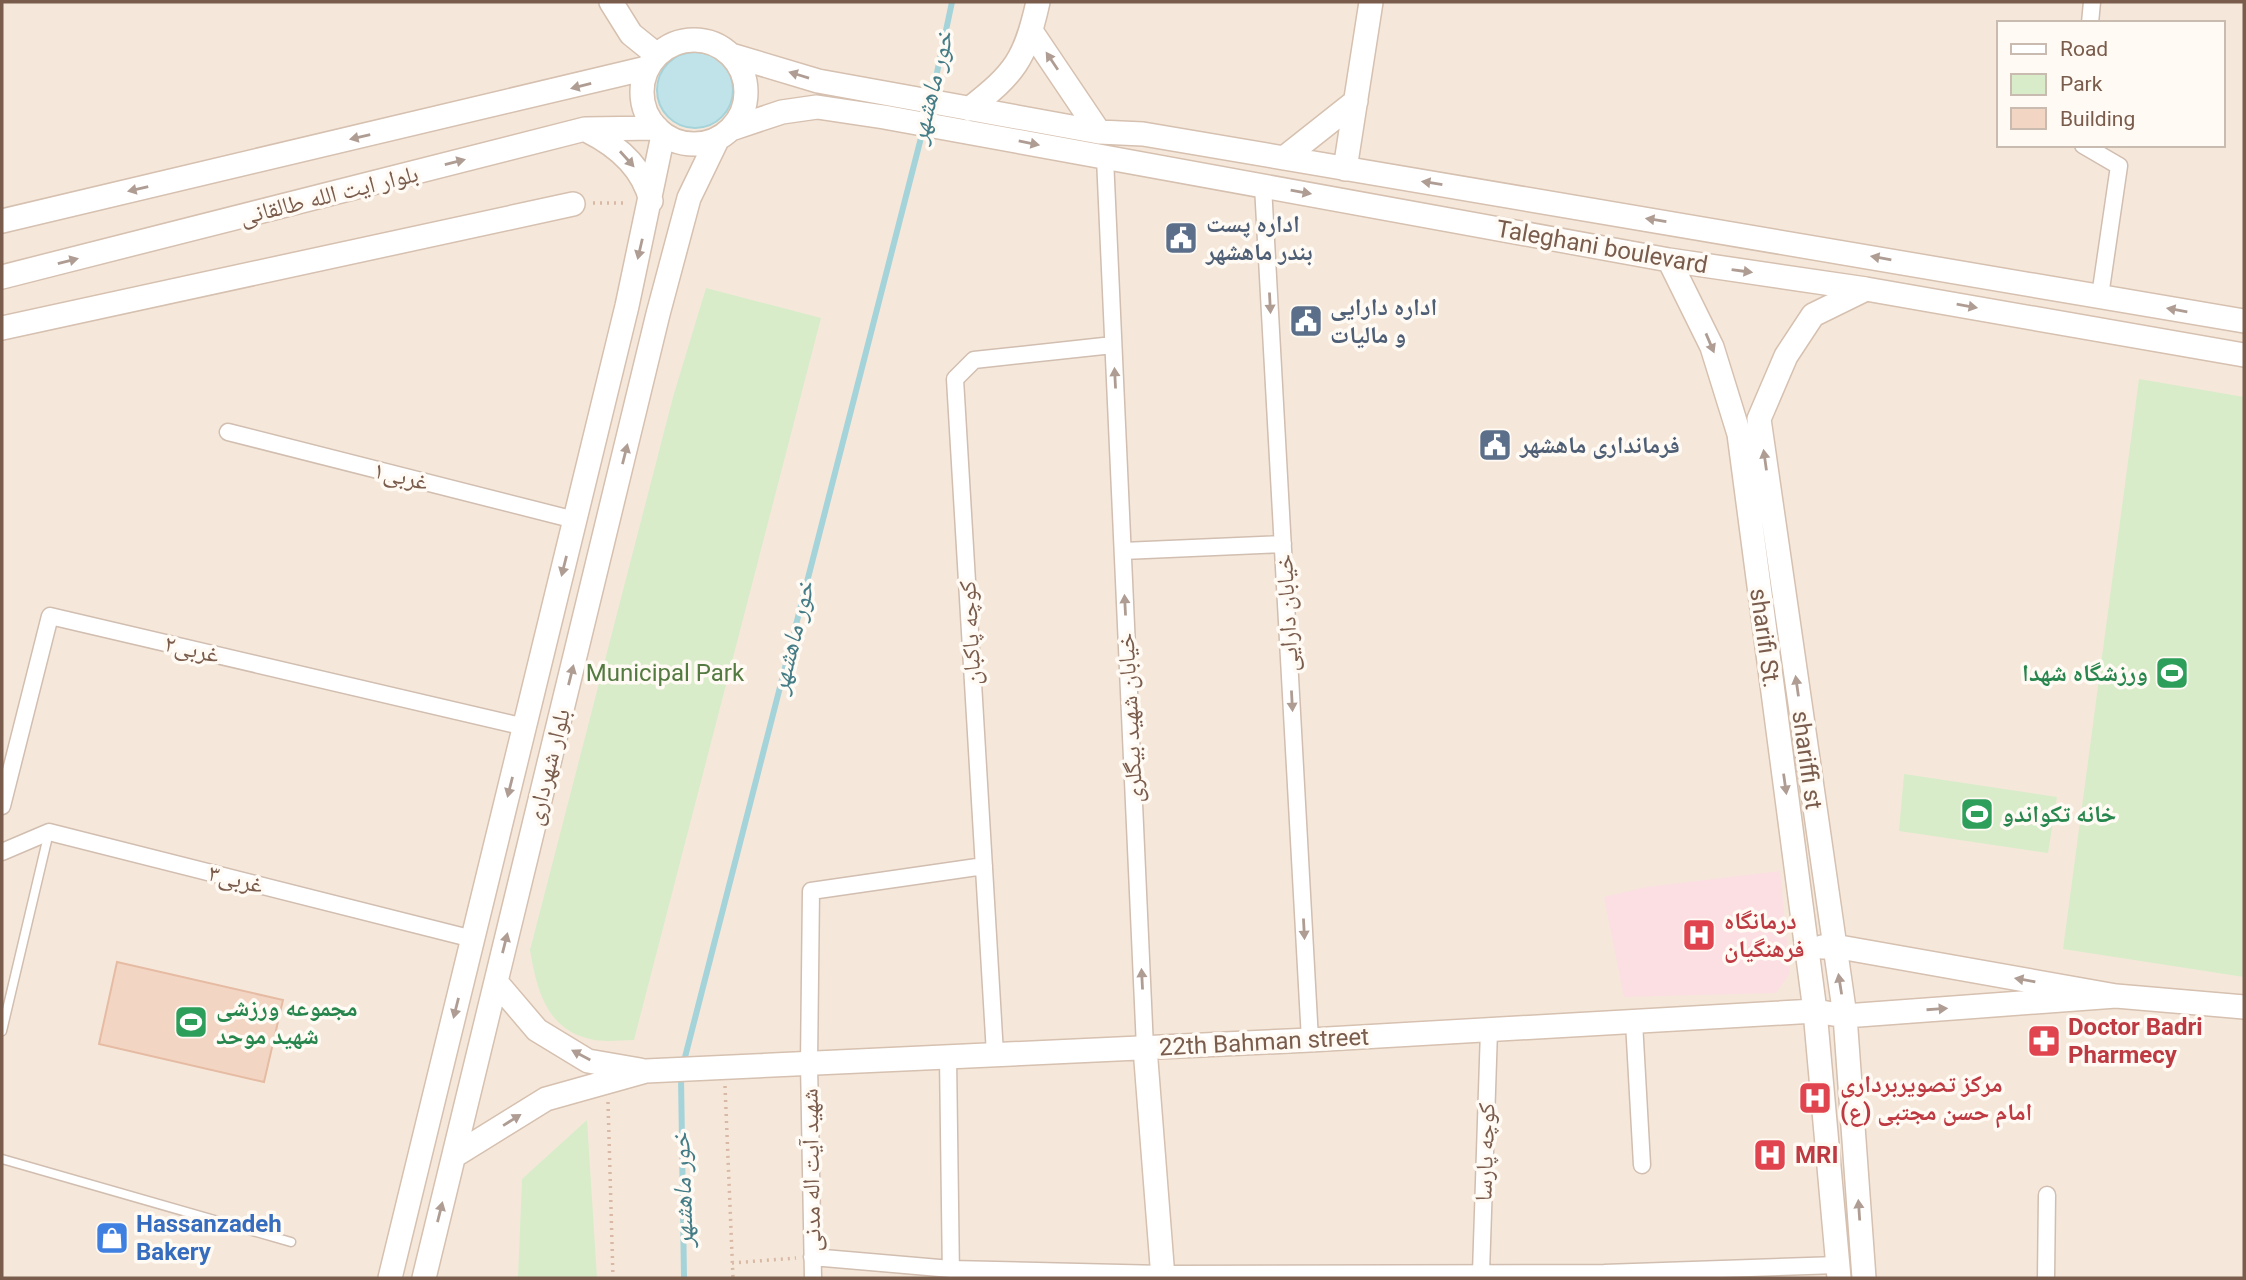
<svg xmlns="http://www.w3.org/2000/svg" width="2246" height="1280" viewBox="0 0 2246 1280" font-family="Roboto,'Noto Naskh Arabic',sans-serif">
  <style>
    .residential { fill: #f5e8da; fill-rule: evenodd }
    .medical { fill: #fbdfe3 }
    .green { fill: #d8ecc9 }
    .water { fill: #bfe3e8; stroke: #a5d3da; stroke-width: 2 }
    .lines { fill: none; stroke-linecap: round; stroke-linejoin: round }
    .stream { stroke: #a5d3da; stroke-width: 6 }
    .building { fill: #f3d5c3; stroke: #e6bba3; stroke-width: 2 }
    .lane-casing { stroke: #d1beb0; stroke-width: 11 }
    .street-casing { stroke: #d1beb0; stroke-width: 19 }
    .secondary-casing { stroke: #d6c0b0; stroke-width: 26 }
    .path { stroke: #d9b8a5; stroke-width: 3.5; stroke-dasharray: 2 5; stroke-linecap: butt }
    .lane { stroke: #fff; stroke-width: 8 }
    .street { stroke: #fff; stroke-width: 16 }
    .secondary { stroke: #fff; stroke-width: 23 }
    .oneway { fill: #af9d94 }
    .labels { text-anchor: middle; dominant-baseline: central; stroke-width: 7; stroke-linejoin: round; paint-order: stroke }
    .street-label { font-size: 24px; fill: #7a5c4d; stroke: #fffaf3 }
    .service-label { font-size: 24px; font-weight: bold; fill: #4e5e75; stroke: #fffaf3; text-anchor: start }
    .park-label { font-size: 24px; fill: #537a41; stroke: #fffaf3 }
    .leisure-label { font-size: 24px; font-weight: bold; fill: #27864d; stroke: #fffaf3; text-anchor: start }
    .health-label { font-size: 24px; font-weight: bold; fill: #be3a42; stroke: #fffaf3; text-anchor: start }
    .shop-label { font-size: 24px; font-weight: bold; fill: #366cbe; stroke: #fffaf3; text-anchor: start }
    .water-label { font-size: 26px; font-style: italic; fill: #437c86; stroke: #fffaf3 }
  </style>
  <rect width="100%" height="100%" fill="#fdf6ec"/>
  <path class="residential" d="M2 2H2244V1278H2ZM1999 23H2223V145H1999Z"/>
  <path class="medical" d="M1780 871 1790 973 1776 993 1624 997 1604 897 1646 887Z"/>
  <path class="green" d="M706 288 821 318 634 1040C622 1040 607 1042 595 1040 547 1032 537 991 530 950L673 397Z
    M2139 379 2244 397V977L2063 949Z
    M1904 774 2057 797 2048 853 1899 831Z
    M587 1120 597 1278H518L522 1179Z"/>
  <path class="water" d="M657 90a38 38 0 1 1 76 0a38 38 0 1 1-76 0Z"/>
  <g class="lines">
    <path class="stream" d="M932 96 952 2
      M683 1065 923 130
      M681 1076 684 1278"/>
  </g>
  <path class="building" d="M117 962 283 1000 264 1082 99 1044Z"/>
  <g class="lines">
    <defs>
      <path id="lane" d="M2 1031 49 832
        M2 1159 291 1242"/>
      <path id="street" d="M2090 23 2092 2
        M2083 145 2119 166 2100 296
        M1105 158 1145 1048
        M1263 186 1310 1040
        M228 432 575 520
        M1123 551 1283 544
        M2 806 50 616 525 727
        M2 852 49 832 473 939
        M1634 1022 1642 1165
        M995 1054 955 379 974 360 1113 345
        M948 1057 951 1278
        M812 1257 951 1269 1163 1274 1604 1273 1838 1265
        M1481 1273 1489 1030
        M813 1278 809 1063 811 891 984 866
        M2046 1278 2047 1195"/>
      <path id="secondary" d="M611 2 631 34 657 55
        M1031 31 1099 132
        M642 92a52 52 0 1 1 104 0a52 52 0 1 1-104 0Z
        M731 55 818 81 1099 132 1143 134 2244 321
        M969 109C1015 73 1025 60 1038 2
        M731 129 782 112 817 107 884 117 1669 260 1866 289 2244 355
        M588 131C618 146 643 168 651 201
        M1284 158 1356 101
        M1345 169 1371 2
        M2 221 647 68
        M1669 260 1712 347 1739 434 1815 1011 1839 1278
        M2 277 585 129 657 128
        M2 328 573 204
        M1822 947 1834 946 2116 996 2244 1007
        M496 982 537 1030 588 1061 640 1070
        M1145 1048 1163 1278
        M454 1156 546 1099 646 1071 1310 1040 1815 1011 1845 1016 2116 996
        M390 1278 627 306 663 135
        M424 1278 658 314 689 198 718 138
        M1864 1278 1845 1016 1759 419 1786 356 1813 315 1866 289"/>
    </defs>
    <use href="#lane" class="lane-casing"/>
    <use href="#street" class="street-casing"/>
    <use href="#secondary" class="secondary-casing"/>
    <path class="path" d="M593 203H627
      M725 1086 733 1278
      M608 1102 613 1278
      M732 1263 796 1258"/>
    <use href="#lane" class="lane"/>
    <use href="#street" class="street"/>
    <use href="#secondary" class="secondary"/>
  </g>
  <defs><path id="oneway-solid" d="M-6-.8H1V-3.2L6.5 0L1 3.2V.8H-6Z" transform="scale(1.75)"/></defs>
  <g class="oneway">
    <use href="#oneway-solid" transform="translate(1052 61) rotate(-124)"/>
    <use href="#oneway-solid" transform="translate(799 75) rotate(-163)"/>
    <use href="#oneway-solid" transform="translate(581 86) rotate(166)"/>
    <use href="#oneway-solid" transform="translate(360 137) rotate(167)"/>
    <use href="#oneway-solid" transform="translate(1029 143) rotate(11)"/>
    <use href="#oneway-solid" transform="translate(627 159) rotate(48)"/>
    <use href="#oneway-solid" transform="translate(455 162) rotate(-14)"/>
    <use href="#oneway-solid" transform="translate(1432 183) rotate(-171)"/>
    <use href="#oneway-solid" transform="translate(138 189) rotate(167)"/>
    <use href="#oneway-solid" transform="translate(1301 192) rotate(10)"/>
    <use href="#oneway-solid" transform="translate(1656 220) rotate(-171)"/>
    <use href="#oneway-solid" transform="translate(640 249) rotate(103)"/>
    <use href="#oneway-solid" transform="translate(1881 258) rotate(-170)"/>
    <use href="#oneway-solid" transform="translate(68 261) rotate(-14)"/>
    <use href="#oneway-solid" transform="translate(1742 271) rotate(8)"/>
    <use href="#oneway-solid" transform="translate(1270 303) rotate(87)"/>
    <use href="#oneway-solid" transform="translate(1967 306) rotate(10)"/>
    <use href="#oneway-solid" transform="translate(2177 310) rotate(-170)"/>
    <use href="#oneway-solid" transform="translate(1710 343) rotate(67)"/>
    <use href="#oneway-solid" transform="translate(1115 378) rotate(-93)"/>
    <use href="#oneway-solid" transform="translate(625 454) rotate(-76)"/>
    <use href="#oneway-solid" transform="translate(1765 460) rotate(-98)"/>
    <use href="#oneway-solid" transform="translate(564 566) rotate(104)"/>
    <use href="#oneway-solid" transform="translate(1125 605) rotate(-93)"/>
    <use href="#oneway-solid" transform="translate(571 675) rotate(-76)"/>
    <use href="#oneway-solid" transform="translate(1797 686) rotate(-98)"/>
    <use href="#oneway-solid" transform="translate(1292 701) rotate(87)"/>
    <use href="#oneway-solid" transform="translate(1785 784) rotate(82)"/>
    <use href="#oneway-solid" transform="translate(510 787) rotate(104)"/>
    <use href="#oneway-solid" transform="translate(1304 929) rotate(87)"/>
    <use href="#oneway-solid" transform="translate(505 943) rotate(-76)"/>
    <use href="#oneway-solid" transform="translate(1142 979) rotate(-93)"/>
    <use href="#oneway-solid" transform="translate(2025 980) rotate(-170)"/>
    <use href="#oneway-solid" transform="translate(1840 984) rotate(-99)"/>
    <use href="#oneway-solid" transform="translate(456 1008) rotate(104)"/>
    <use href="#oneway-solid" transform="translate(1937 1009) rotate(-4)"/>
    <use href="#oneway-solid" transform="translate(581 1055) rotate(-152)"/>
    <use href="#oneway-solid" transform="translate(512 1120) rotate(-32)"/>
    <use href="#oneway-solid" transform="translate(1859 1210) rotate(-94)"/>
    <use href="#oneway-solid" transform="translate(440 1212) rotate(-76)"/>
  </g>
  <defs>
    <symbol id="civic-square" viewBox="-11 -11 22 22"><rect x="-9" y="-9" width="18" height="18" rx="4" fill="#5c6f8a" stroke="#fffaf3"/><path d="M-.6-6.5H3V-4.5H.6V-3L4-1V1h2V6H-6V1h2V-1L-.6-3ZM-1.2 2.5V6h2.4V2.5Z" fill="#fff"/></symbol>
    <symbol id="stadium-square" viewBox="-11 -11 22 22"><rect x="-9" y="-9" width="18" height="18" rx="4" fill="#2e9e5b" stroke="#fffaf3"/><path d="M0-5a6.5 5 0 1 0 0 10a6.5 5 0 1 0 0-10ZM-3.5-1.8h7v3.6h-7Z" fill="#fff"/></symbol>
    <symbol id="hospital-square" viewBox="-11 -11 22 22"><rect x="-9" y="-9" width="18" height="18" rx="4" fill="#e0444e" stroke="#fffaf3"/><path d="M-5-5h3v3.5h4V-5h3V5h-3V1.5h-4V5h-3Z" fill="#fff"/></symbol>
    <symbol id="pharmacy-square" viewBox="-11 -11 22 22"><rect x="-9" y="-9" width="18" height="18" rx="4" fill="#e0444e" stroke="#fffaf3"/><path d="M-2-6h4v4h4v4h-4v4h-4v-4h-4v-4h4Z" fill="#fff"/></symbol>
    <symbol id="shop-square" viewBox="-11 -11 22 22"><rect x="-9" y="-9" width="18" height="18" rx="4" fill="#3f7fe0" stroke="#fffaf3"/><path d="M-5-2.5h2.3a2.7 3.5 0 0 1 5.4 0H5L5.5 6h-11ZM-1.5-2.5h3a1.5 2.3 0 0 0-3 0Z" fill="#fff"/></symbol>
  </defs>
  <g fill-rule="evenodd">
    <use href="#civic-square" x="1162" y="219" width="38" height="38"/>
    <use href="#civic-square" x="1287" y="302" width="38" height="38"/>
    <use href="#civic-square" x="1476" y="426" width="38" height="38"/>
    <use href="#stadium-square" x="2153" y="654" width="38" height="38"/>
    <use href="#stadium-square" x="1958" y="795" width="38" height="38"/>
    <use href="#hospital-square" x="1680" y="916" width="38" height="38"/>
    <use href="#stadium-square" x="172" y="1003" width="38" height="38"/>
    <use href="#pharmacy-square" x="2025" y="1022" width="38" height="38"/>
    <use href="#hospital-square" x="1796" y="1079" width="38" height="38"/>
    <use href="#hospital-square" x="1751" y="1136" width="38" height="38"/>
    <use href="#shop-square" x="93" y="1219" width="38" height="38"/>
  </g>
  <g class="labels">
    <g class="street-label">
      <text transform="translate(329 195) rotate(-14)">بلوار ایت الله طالقانی</text>
      <text transform="translate(1602 247) rotate(10)">Taleghani boulevard</text>
      <text transform="translate(401 476) rotate(14)">۱غربی</text>
      <text transform="translate(1287 613) rotate(-93)">خیابان دارایی</text>
      <text transform="translate(970 633) rotate(-93)">کوچه پاکبان</text>
      <text transform="translate(1765 638) rotate(82)">sharifi St.</text>
      <text transform="translate(192 649) rotate(13)">۲غربی</text>
      <text transform="translate(1130 718) rotate(-93)">خیابان شهید بیگلری</text>
      <text transform="translate(1807 760) rotate(82)">shariffi st</text>
      <text transform="translate(548 767) rotate(-76)">بلوار شهرداری</text>
      <text transform="translate(236 879) rotate(14)">۳غربی</text>
      <text transform="translate(1264 1042) rotate(-3)">22th Bahman street</text>
      <text transform="translate(1485 1152) rotate(-88)">کوچه پارسا</text>
      <text transform="translate(811 1170) rotate(-91)">شهید آیت اله مدنی</text>
    </g>
    <g class="service-label">
      <text x="1206" y="224">اداره پست<tspan x="1206" dy="28">بندر ماهشهر</tspan></text>
      <text x="1330" y="307">اداره دارایی<tspan x="1330" dy="28">و مالیات</tspan></text>
      <text x="1520" y="445">فرمانداری ماهشهر</text>
    </g>
    <g class="park-label">
      <text x="665" y="673">Municipal Park</text>
    </g>
    <g class="leisure-label">
      <text x="2148" y="673" text-anchor="end">ورزشگاه شهدا</text>
      <text x="2002" y="814">خانه تکواندو</text>
      <text x="216" y="1008">مجموعه ورزشی<tspan x="216" dy="28">شهید موحد</tspan></text>
    </g>
    <g class="health-label">
      <text x="1724" y="921">درمانگاه<tspan x="1724" dy="28">فرهنگیان</tspan></text>
      <text x="2068" y="1027">Doctor Badri<tspan x="2068" dy="28">Pharmecy</tspan></text>
      <text x="1840" y="1084">مرکز تصویربرداری<tspan x="1840" dy="28">امام حسن مجتبی (ع)</tspan></text>
      <text x="1795" y="1155">MRI</text>
    </g>
    <g class="shop-label">
      <text x="136" y="1224">Hassanzadeh<tspan x="136" dy="28">Bakery</tspan></text>
    </g>
    <g class="water-label">
      <text transform="translate(931 87) rotate(-76)">خور ماهشهر</text>
      <text transform="translate(792 637) rotate(-76)">خور ماهشهر</text>
      <text transform="translate(682 1190) rotate(-92)">خور ماهشهر</text>
    </g>
  </g>
  <rect width="2246" height="1280" fill="none" stroke="#7a5c4d" stroke-width="7"/>
  <rect x="1997" y="21" width="228" height="126" fill="#fffaf3" stroke="#cabbb1" stroke-width="2"/>
  <rect x="2011" y="44" width="35" height="10" fill="#ffffff" stroke="#cabbb1" stroke-width="2"/>
  <text x="2060" y="56" font-size="21" fill="#7a5c4d">Road</text>
  <rect x="2011" y="74" width="35" height="21" fill="#d8ecc9" stroke="#cabbb1" stroke-width="2"/>
  <text x="2060" y="91" font-size="21" fill="#7a5c4d">Park</text>
  <rect x="2011" y="108" width="35" height="21" fill="#f3d5c3" stroke="#cabbb1" stroke-width="2"/>
  <text x="2060" y="126" font-size="21" fill="#7a5c4d">Building</text>
</svg>
